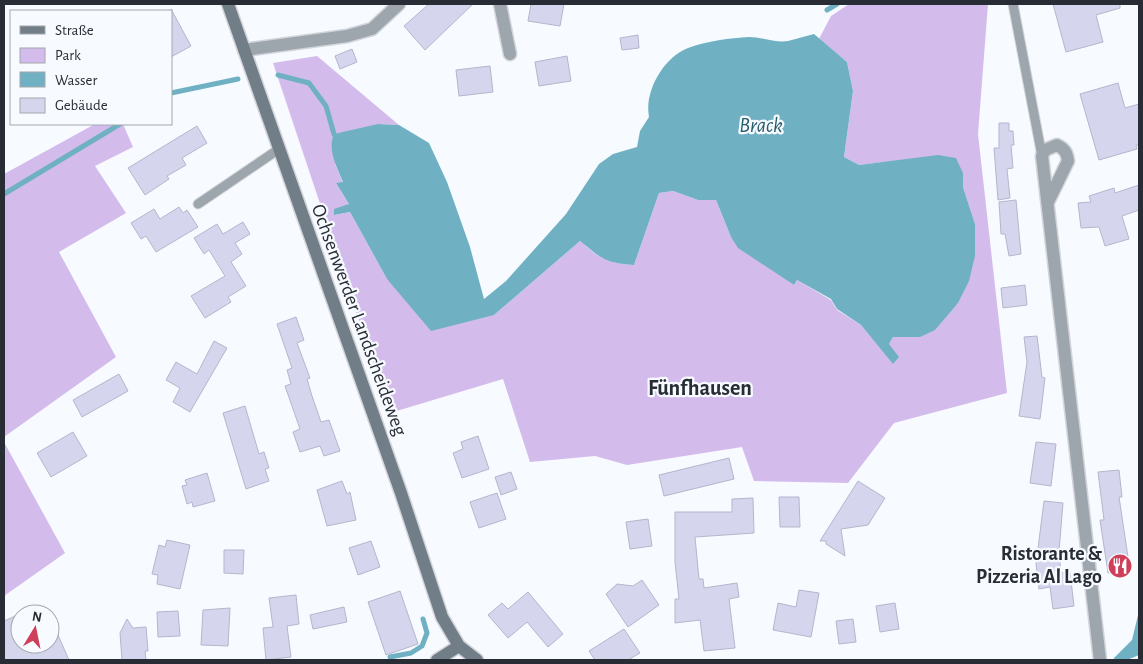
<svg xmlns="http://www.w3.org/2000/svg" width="1143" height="664" viewBox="0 0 1143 664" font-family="'Alegreya Sans',sans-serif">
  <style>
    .green { fill: #d3bcec }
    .water { fill: #6fb1c3 }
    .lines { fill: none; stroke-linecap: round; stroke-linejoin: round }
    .stream { stroke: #6fb1c3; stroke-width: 5 }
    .building { fill: #d5d6ee; stroke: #b5b5cd }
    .lane-casing { stroke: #d2d5db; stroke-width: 11 }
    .street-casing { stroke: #d2d5db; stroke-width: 15 }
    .secondary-casing { stroke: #d2d5db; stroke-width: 15 }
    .lane { stroke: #9da6ad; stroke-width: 9 }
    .street { stroke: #9da6ad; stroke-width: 12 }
    .secondary { stroke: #717e88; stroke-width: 12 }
    .labels { text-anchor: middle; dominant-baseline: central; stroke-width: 4.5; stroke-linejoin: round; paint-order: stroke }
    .street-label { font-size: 20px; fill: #282d35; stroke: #f7faff }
    .poi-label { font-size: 20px; font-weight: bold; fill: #282d35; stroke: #f7faff; text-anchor: end }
    .water-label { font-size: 21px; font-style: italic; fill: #275d6b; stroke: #f7faff }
    .quarter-label { font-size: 22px; font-weight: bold; fill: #282d35; stroke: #f7faff }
  </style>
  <rect width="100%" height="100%" fill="#f7faff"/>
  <path class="green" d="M849 4H988L978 134 1007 393 894 423 848 483 754 481 742 447 627 465 595 456 530 462 503 379 390 413 273 63 317 56 399 125 378 124 335 164 343 183H336L349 204 334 215 350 212 387 279 494 315 580 241C600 259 607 263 634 265L659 193 673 191 698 200H716L731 237 794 285 797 280 831 300 837 310 861 325 893 363 889 344 893 337H920L975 224 963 187V173L884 162 859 165 844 157 853 91 847 62 819 39 831 16Z
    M95 124H123L133 147 95 166 126 213 59 252 116 357 4 437V174Z
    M4 442 65 553 4 596Z"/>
  <path class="water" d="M814 34 847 62 853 91 844 157 859 165 938 155 956 158 963 173V187L975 224V256L969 281 958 303 935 330 920 337H893L889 344 899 357 893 364 861 325 837 309 831 299 797 280 794 285 738 248 731 237 716 200H698L673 191 659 193 634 265C605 263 602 259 580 241L494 315 431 331 387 279 350 212 334 215V209L349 204 336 183 343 182C337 168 327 149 334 134L378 124 399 125 429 143 447 182 470 247 484 299 506 281 566 214 599 164 613 154 637 147 640 131 649 117C644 91 664 57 688 48 707 41 730 38 749 37 762 37 776 43 788 41 797 39 805 36 814 34Z
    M1139 611V655L1127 660H1114V658L1132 640Z"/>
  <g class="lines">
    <path class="stream" d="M827 10 837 4
      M278 75 309 83 326 106 334 134
      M171 93 238 79
      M4 194 120 124
      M390 657 411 653 422 646 427 633 423 619"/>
  </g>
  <path class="building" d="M429 4H473L425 50 404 26Z
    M531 4H564L560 26 528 21Z
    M1053 4H1120V8L1096 15 1103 42 1066 52Z
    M171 9 191 46 171 57Z
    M638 35 639 48 622 50 620 38Z
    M352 49 357 62 340 69 335 56Z
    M567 56 571 81 539 86 535 62Z
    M490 66 493 92 459 96 456 70Z
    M1118 83 1125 108 1139 104V145H1136L1137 149 1099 160 1080 94Z
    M999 123H1009V131H1013L1014 145H1011L1013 168 1007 169 1010 198 998 200 994 148H999Z
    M197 126 207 143 182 158 186 165 167 176 169 179 145 195 128 168Z
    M1139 185V210L1122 216 1129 239 1105 246 1099 227 1081 228 1078 203 1091 202 1089 196 1114 188 1115 193Z
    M1016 200 1021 254 1009 256 1005 234H1001L999 202Z
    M179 207 183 213 187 210 198 227 156 252 146 236 141 239 131 223 154 209 160 219Z
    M243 222 250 234 235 243 242 254 231 262 246 286 228 297 231 302 205 318 191 296 225 276 209 250 204 254 194 238 217 224 223 234Z
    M1025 285 1027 305 1003 308 1001 288Z
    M296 317 304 340 297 343 310 378 307 379 312 396 321 422 329 420 340 451 324 456 320 446 300 452 293 432 300 429 285 386 291 384 287 370 292 368 277 324Z
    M1037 336 1042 377 1045 378 1040 419 1019 416 1027 362 1024 337Z
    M214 341 227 348 190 412 173 402 180 388 166 380 176 362 197 374Z
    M119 374 128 391 82 417 73 400Z
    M245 406 259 454 264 452 269 468 265 469 269 481 246 489 223 413Z
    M73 432 87 456 51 477 37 453Z
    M478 436 489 469 462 478 453 453 463 449 461 442Z
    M1036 442 1056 444 1051 486 1030 483Z
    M729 458 734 479 664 496 659 475Z
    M1119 470 1122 497H1119L1128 557H1124L1126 570 1108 573 1100 520H1104L1098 472Z
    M511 472 517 489 501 495 495 477Z
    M207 473 215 501 193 507 192 502 187 504 182 486 187 485 185 480Z
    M342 481 347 494 350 492 356 520 327 526 317 490Z
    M858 481 885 498 868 525 841 529 845 556 826 544V541H820Z
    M497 493 506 519 479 528 470 502Z
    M779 497H799L800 527H780Z
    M753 498 754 533 695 537 699 579H703L704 588 737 583 739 597 729 599 735 648 704 651 700 620 675 623V599H679L675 562V512H732V499Z
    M1044 501 1063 503 1059 551 1061 573 1070 572 1074 606 1053 609 1050 587 1039 589 1036 564Z
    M648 519 652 546 630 549 626 522Z
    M167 540 190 545 180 589 157 584 158 575 152 574 159 545 165 547Z
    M371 541 380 567 358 575 349 548Z
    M224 550H244L243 574 224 573Z
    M642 580 659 605 628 627 606 594 617 584 633 586Z
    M799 590 819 593 811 637 773 630 778 603 796 607Z
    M400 591 418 644 386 655 368 602Z
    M528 592 563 634 548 647 527 622 508 638 488 615 502 603 508 609Z
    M296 595 299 624 287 626 291 657 266 660 263 628 273 627 269 598Z
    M895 603 899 629 880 632 876 606Z
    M344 607 347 622 313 629 310 615Z
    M230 608 228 646 201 645 203 610Z
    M178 611 180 636 158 637 157 612Z
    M20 614V644H50V617L69 660H4V621Z
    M127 619 133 628 146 627 148 651H145L146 660H122L120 633Z
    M853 619 856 642 839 644 836 621Z
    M624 629 640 653 628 660H595L589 651Z"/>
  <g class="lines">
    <defs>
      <path id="lane" d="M1013 4 1042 156
        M198 204 279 149"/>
      <path id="street" d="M500 4 510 54
        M244 50 347 36 372 29 399 4
        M1048 202 1068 161C1067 153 1065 149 1057 145L1045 150 1042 156 1100 660"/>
      <path id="secondary" d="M228 4 401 493 442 617 459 646 477 660
        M437 660 459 646"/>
    </defs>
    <use href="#lane" class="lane-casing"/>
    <use href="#street" class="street-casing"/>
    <use href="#secondary" class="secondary-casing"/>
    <use href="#lane" class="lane"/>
    <use href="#street" class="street"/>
    <use href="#secondary" class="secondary"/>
  </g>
  <defs>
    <symbol id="restaurant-disc" viewBox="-11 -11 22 22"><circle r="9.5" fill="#cf3f59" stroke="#f7faff"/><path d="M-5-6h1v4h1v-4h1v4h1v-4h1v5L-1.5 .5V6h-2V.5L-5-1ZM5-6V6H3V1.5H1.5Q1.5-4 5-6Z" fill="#fff"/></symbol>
  </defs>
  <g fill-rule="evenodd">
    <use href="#restaurant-disc" x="1106" y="552" width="28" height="28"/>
  </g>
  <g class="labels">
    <g class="street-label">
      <text transform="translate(359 320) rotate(70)">Ochsenwerder Landscheideweg</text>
    </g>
    <g class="poi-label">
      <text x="1102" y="554">Ristorante &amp;<tspan x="1102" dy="23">Pizzeria Al Lago</tspan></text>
    </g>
    <g class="water-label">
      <text x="761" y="125">Brack</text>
    </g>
    <g class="quarter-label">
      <text x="700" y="388">Fünfhausen</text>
    </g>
  </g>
  <rect width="1143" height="664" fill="none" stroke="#282d35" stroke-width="10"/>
  <rect x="10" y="10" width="162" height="115" fill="#f7faff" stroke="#a4a8ae"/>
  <rect x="20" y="26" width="25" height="8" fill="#717e88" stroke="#a4a8ae"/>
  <text x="55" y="35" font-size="15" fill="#282d35">Straße</text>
  <rect x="20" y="48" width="25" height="15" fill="#d3bcec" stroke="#a4a8ae"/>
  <text x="55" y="60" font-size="15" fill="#282d35">Park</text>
  <rect x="20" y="72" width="25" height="15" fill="#6fb1c3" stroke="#a4a8ae"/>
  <text x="55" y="85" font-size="15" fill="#282d35">Wasser</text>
  <rect x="20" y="98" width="25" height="15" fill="#d5d6ee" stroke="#a4a8ae"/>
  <text x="55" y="110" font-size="15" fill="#282d35">Gebäude</text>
  <g transform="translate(35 629) rotate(10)"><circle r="24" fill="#f7faff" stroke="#a4a8ae"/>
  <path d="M0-4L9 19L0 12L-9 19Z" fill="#cf3f59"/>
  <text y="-8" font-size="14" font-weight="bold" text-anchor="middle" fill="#282d35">N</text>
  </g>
</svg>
